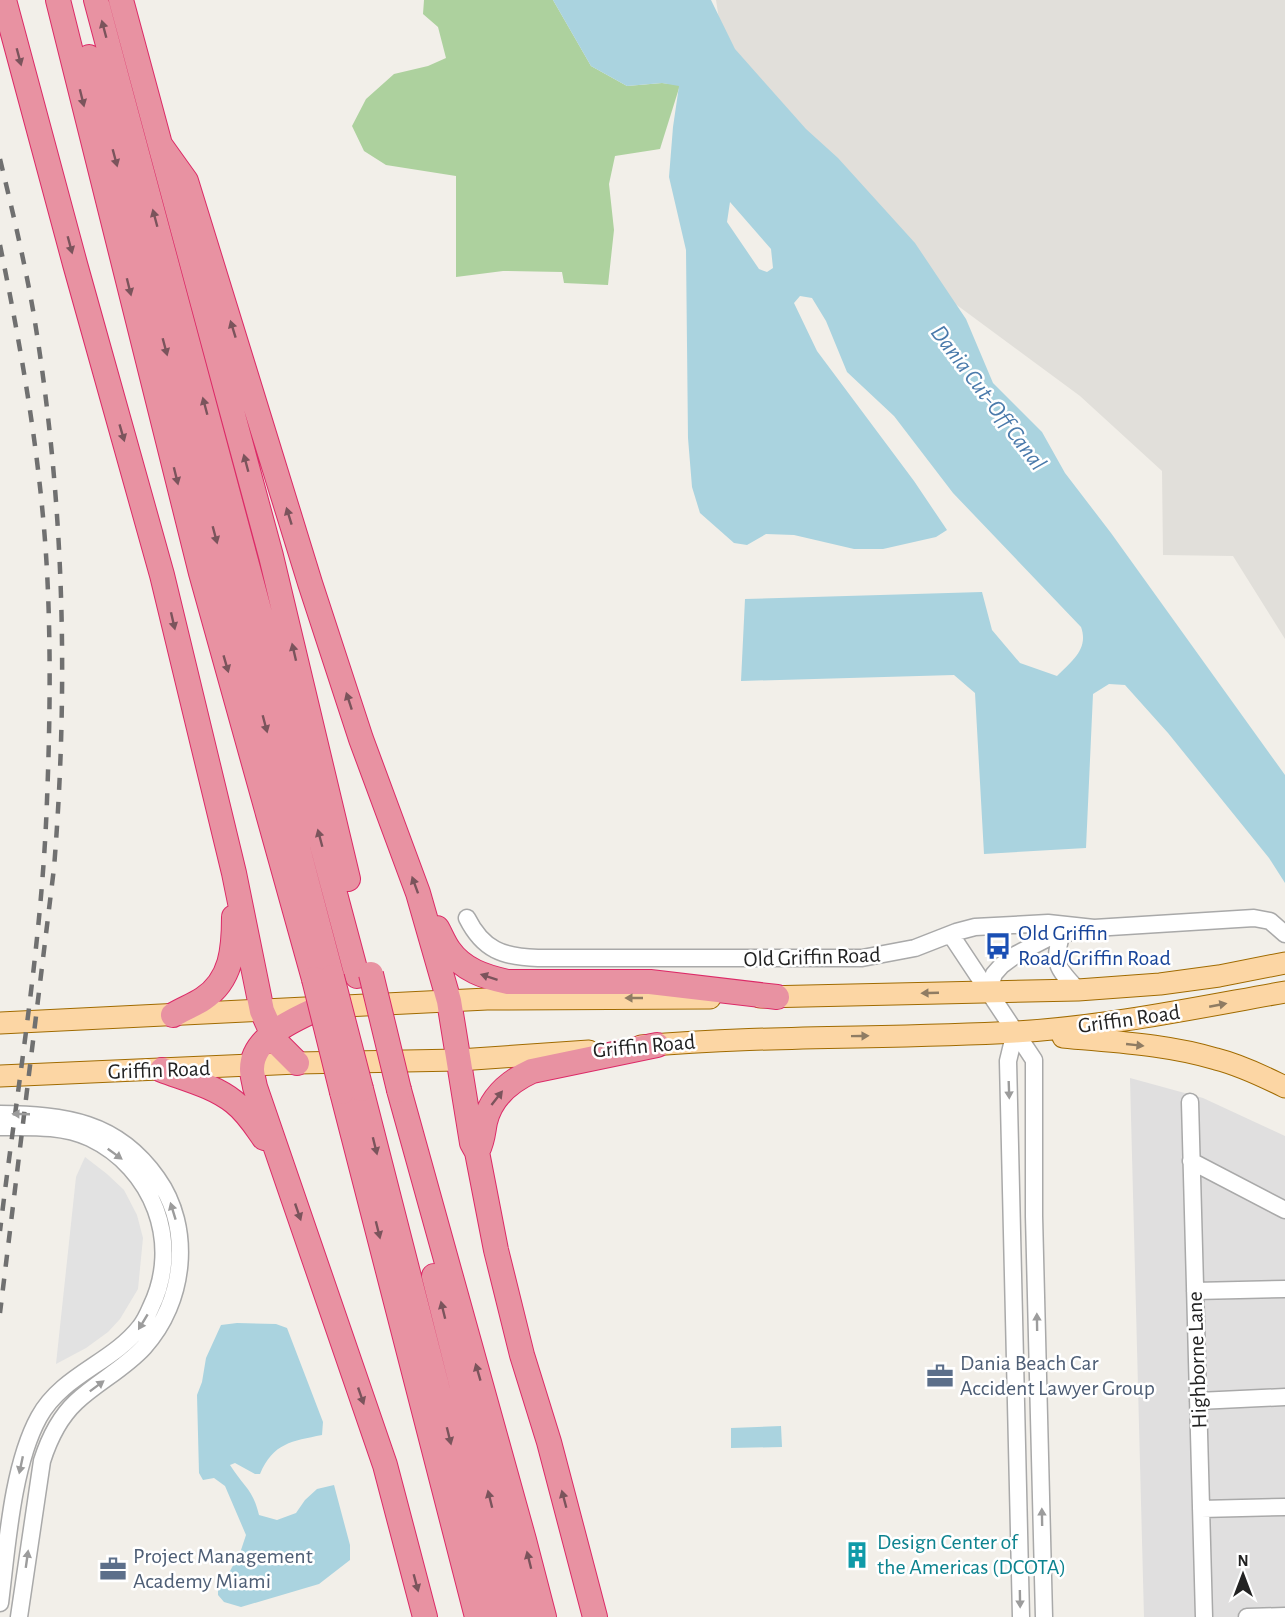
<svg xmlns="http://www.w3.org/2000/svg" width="1285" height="1617" viewBox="0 0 1285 1617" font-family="'Alegreya Sans',sans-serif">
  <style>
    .residential { fill: #e0dfdf }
    .airport { fill: #e1dfda }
    .forest { fill: #add19e }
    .parking { fill: #e2e2e2 }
    .water { fill: #aad3df; fill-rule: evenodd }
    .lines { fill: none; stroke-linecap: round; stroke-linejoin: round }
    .minor-casing { stroke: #a9a9a9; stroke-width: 19 }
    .major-casing { stroke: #a06b00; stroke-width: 23 }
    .highway-casing { stroke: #dc2a67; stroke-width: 26 }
    .minor { stroke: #fff; stroke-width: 16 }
    .major { stroke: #fcd6a4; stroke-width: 21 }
    .highway { stroke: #e892a2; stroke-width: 24 }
    .rail { stroke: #707070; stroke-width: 4.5; stroke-dasharray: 12 12; stroke-linecap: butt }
    .highway-bridge-casing { stroke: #dc2a67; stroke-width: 26; stroke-linecap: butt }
    .highway-bridge { stroke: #e892a2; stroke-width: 24 }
    .oneway { fill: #7b545c }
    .oneway2 { fill: #8f7c63 }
    .oneway3 { fill: #9c9c9c }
    .labels { text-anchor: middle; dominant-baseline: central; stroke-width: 5; stroke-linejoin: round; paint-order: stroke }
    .transit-label { font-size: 22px; fill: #164399; stroke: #fff; text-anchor: start }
    .street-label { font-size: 22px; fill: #222; stroke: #fff }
    .service-label { font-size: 22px; fill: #4e5e75; stroke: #fff; text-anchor: start }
    .culture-label { font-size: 22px; fill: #0d838f; stroke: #fff; text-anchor: start }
    .water-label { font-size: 24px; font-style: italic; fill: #4a7aab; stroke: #fff }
  </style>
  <rect width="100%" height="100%" fill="#f2efe9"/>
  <path class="residential" d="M1130 1078 1203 1098 1285 1136V1617H1144Z"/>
  <path class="airport" d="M716 0H1285V639L1233 556 1163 555 1162 471 1080 396 927 283 724 52Z"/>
  <path class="forest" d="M424 0H553L591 66 627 86 662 83 680 85 660 149 615 156 609 184 614 230 608 285 564 283 562 272 503 271 456 277V176L386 165 364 151 352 126 366 99 394 74 428 66 446 58 438 27 423 14Z"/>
  <path class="parking" d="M85 1157 107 1174 124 1190 137 1215 143 1238 138 1289 120 1319 108 1332 86 1348 56 1364 76 1177Z"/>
  <path class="water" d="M553 0H711L735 49 806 129 838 158 915 243 966 319 993 383 1042 432 1065 473 1111 533 1285 775V883L1269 858 1168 733 1125 685 1109 684 1093 694 1086 848 984 854 975 693 954 675 741 681 745 599 982 592 992 630 1020 663 1057 676C1072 661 1089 649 1081 627L953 493 894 416 847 372 826 321 812 298 800 296 794 303 817 351 914 481 947 530 936 537 883 549H854L794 535 766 534 747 545 734 543 700 513 692 487 688 438 686 250 669 177 673 127 679 86 662 83 627 86 591 66ZM730 202 771 249 773 268 767 272 759 269 727 222Z
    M237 1323 276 1324 287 1328 323 1422 322 1435C292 1441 273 1443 260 1474H255L235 1463 230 1465C243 1486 253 1489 259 1515L277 1520 296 1513 305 1500 317 1489 334 1485 350 1545V1560L319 1584 241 1607 224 1602 218 1595V1585L230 1571 240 1553 246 1535 225 1486 214 1478 203 1480 199 1473 197 1395 202 1382 206 1358 221 1325Z
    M781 1426 782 1447 731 1448V1428Z"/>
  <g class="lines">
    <defs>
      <path id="minor" d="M467 918C483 950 503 957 538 958H862L915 948 956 932 975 927 1048 923 1094 928
        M1062 933C1052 964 1057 968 1078 990
        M951 935 1034 1060V1216L1044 1617
        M988 993 994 974 1002 965 1017 954 1052 936 1094 928 1254 918 1270 921 1285 934
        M1015 1032 1008 1061 1021 1617
        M1190 1102 1204 1617
        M0 1114C65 1115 117 1121 157 1178 193 1228 185 1302 144 1347 124 1369 97 1382 76 1402 59 1418 49 1439 42 1461L19 1617
        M0 1127C30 1127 62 1125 90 1138 153 1168 182 1243 151 1307 148 1314 145 1321 140 1327 112 1363 62 1375 39 1417 12 1466 7 1547 0 1603
        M1191 1161 1285 1210
        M1195 1291 1285 1289
        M1198 1401 1285 1397
        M1201 1509 1285 1507
        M1247 1617 1285 1616"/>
      <path id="major" d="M760 997 1078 990 1160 984 1219 976 1285 963
        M0 1023 487 999 710 998
        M1063 1037C1114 1042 1166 1044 1216 1059 1240 1065 1263 1076 1285 1087
        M641 1046C766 1035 890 1039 1015 1032 1106 1027 1195 1008 1285 992
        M0 1076 297 1063 459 1060 589 1051"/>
      <path id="highway" d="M4 0 75 264 162 575 234 873 262 1011 276 1042 297 1063
        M58 0 201 573 314 979
        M96 0 357 976
        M121 0 271 556 348 879
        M89 57 332 977
        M161 146 186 181 310 583 361 739 418 893 449 1001 472 1143 477 1152 496 1250 522 1355 549 1442 595 1617
        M437 928C441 935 444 943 449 950 463 970 485 977 508 982H650L777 997
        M319 1008C295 1019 252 1037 252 1069 252 1075 254 1081 255 1087L385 1465 425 1617
        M173 1015C183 1009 194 1005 203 999 232 980 234 948 234 917
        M162 1070C186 1079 214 1086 234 1102 247 1112 255 1125 264 1138
        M361 1089 496 1617
        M399 1090 524 1540 544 1617
        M342 1092 477 1617
        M478 1150C483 1140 483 1132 485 1122 491 1097 510 1081 532 1071L657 1045
        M434 1276 520 1617"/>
    </defs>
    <use href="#minor" class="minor-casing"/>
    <use href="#major" class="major-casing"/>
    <use href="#highway" class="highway-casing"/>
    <use href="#minor" class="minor"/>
    <use href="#major" class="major"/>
    <use href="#highway" class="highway"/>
    <path class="rail" d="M0 159C12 209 24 259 33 310 64 496 69 681 54 868L0 1313
      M0 245C22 353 41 461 47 571 51 647 50 724 47 800 42 944 17 1088 0 1231"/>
    <defs>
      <path id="highway-bridge" d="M371 974 399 1090
        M332 977 361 1089
        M314 979 342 1092"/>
    </defs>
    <use href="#highway-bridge" class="highway-bridge-casing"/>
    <use href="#highway-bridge" class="highway-bridge"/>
  </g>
  <defs><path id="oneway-solid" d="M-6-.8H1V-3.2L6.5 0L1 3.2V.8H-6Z" transform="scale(1.5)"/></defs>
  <g class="oneway">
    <use href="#oneway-solid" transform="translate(104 29) rotate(-105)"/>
    <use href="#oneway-solid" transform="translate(19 57) rotate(75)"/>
    <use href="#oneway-solid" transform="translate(82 98) rotate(76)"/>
    <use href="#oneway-solid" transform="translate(115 158) rotate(75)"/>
    <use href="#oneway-solid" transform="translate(155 218) rotate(-105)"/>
    <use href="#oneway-solid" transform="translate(70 245) rotate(75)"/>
    <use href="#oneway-solid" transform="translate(129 287) rotate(76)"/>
    <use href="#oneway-solid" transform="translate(233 329) rotate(-107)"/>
    <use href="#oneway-solid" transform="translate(165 347) rotate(75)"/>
    <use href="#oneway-solid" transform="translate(205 406) rotate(-105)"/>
    <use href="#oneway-solid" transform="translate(122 433) rotate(74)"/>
    <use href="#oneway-solid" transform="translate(246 463) rotate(-105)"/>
    <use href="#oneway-solid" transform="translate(176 476) rotate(76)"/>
    <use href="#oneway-solid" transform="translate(289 516) rotate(-107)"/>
    <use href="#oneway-solid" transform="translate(215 535) rotate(75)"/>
    <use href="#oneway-solid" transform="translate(173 621) rotate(77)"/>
    <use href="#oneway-solid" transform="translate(294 652) rotate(-103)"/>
    <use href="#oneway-solid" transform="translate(226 664) rotate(74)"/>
    <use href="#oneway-solid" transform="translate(349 701) rotate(-108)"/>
    <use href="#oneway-solid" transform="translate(265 724) rotate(75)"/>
    <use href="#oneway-solid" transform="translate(320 838) rotate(-105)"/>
    <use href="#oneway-solid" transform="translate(415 885) rotate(-110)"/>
    <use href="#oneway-solid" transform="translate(489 977) rotate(-162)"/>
    <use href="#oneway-solid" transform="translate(497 1098) rotate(-52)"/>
    <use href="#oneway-solid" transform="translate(375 1146) rotate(76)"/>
    <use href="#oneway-solid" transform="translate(298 1212) rotate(71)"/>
    <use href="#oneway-solid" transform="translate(378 1230) rotate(76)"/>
    <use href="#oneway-solid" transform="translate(443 1310) rotate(-104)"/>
    <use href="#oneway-solid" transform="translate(478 1372) rotate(-106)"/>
    <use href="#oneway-solid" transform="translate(361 1396) rotate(71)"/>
    <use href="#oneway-solid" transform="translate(449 1436) rotate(76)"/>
    <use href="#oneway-solid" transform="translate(490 1499) rotate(-104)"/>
    <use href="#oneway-solid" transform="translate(564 1499) rotate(-105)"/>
    <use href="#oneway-solid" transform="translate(529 1560) rotate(-104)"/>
    <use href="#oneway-solid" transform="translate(416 1583) rotate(75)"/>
  </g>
  <g class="oneway2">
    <use href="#oneway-solid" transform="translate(930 993) rotate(178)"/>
    <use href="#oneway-solid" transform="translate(634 998) rotate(180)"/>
    <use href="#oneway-solid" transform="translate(1218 1005) rotate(-11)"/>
    <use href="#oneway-solid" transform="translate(860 1036) rotate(-1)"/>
    <use href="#oneway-solid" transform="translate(1135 1045) rotate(6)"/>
  </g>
  <g class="oneway3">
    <use href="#oneway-solid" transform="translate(1009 1090) rotate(88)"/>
    <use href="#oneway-solid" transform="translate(21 1114) rotate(-178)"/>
    <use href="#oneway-solid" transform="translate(115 1154) rotate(36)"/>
    <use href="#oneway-solid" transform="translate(173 1211) rotate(-107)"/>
    <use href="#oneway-solid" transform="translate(143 1322) rotate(121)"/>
    <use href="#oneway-solid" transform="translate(1037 1322) rotate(-91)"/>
    <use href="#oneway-solid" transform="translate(97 1386) rotate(-37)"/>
    <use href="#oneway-solid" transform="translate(21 1465) rotate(102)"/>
    <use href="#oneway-solid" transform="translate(1042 1517) rotate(-91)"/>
    <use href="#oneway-solid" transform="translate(27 1559) rotate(-82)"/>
    <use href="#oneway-solid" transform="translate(1020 1599) rotate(89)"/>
  </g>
  <defs>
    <symbol id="bus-bare" viewBox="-9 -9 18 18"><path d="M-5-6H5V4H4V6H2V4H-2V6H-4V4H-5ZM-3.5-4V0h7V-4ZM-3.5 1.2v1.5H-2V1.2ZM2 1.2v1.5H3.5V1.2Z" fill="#1a4fb4" stroke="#fff" stroke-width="2.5" paint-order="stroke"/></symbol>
    <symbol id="office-bare" viewBox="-9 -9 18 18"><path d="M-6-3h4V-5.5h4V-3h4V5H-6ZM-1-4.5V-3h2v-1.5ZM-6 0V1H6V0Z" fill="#5c6f8a" stroke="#fff" stroke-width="2.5" paint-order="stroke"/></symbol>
    <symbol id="building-bare" viewBox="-9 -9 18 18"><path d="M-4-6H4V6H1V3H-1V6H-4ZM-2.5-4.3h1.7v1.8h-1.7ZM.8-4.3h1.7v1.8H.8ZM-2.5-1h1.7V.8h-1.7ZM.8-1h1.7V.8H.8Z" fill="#0f9aa8" stroke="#fff" stroke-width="2.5" paint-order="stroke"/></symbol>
  </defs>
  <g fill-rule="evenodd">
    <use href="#bus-bare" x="979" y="927" width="38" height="38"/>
    <use href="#office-bare" x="921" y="1357" width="38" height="38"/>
    <use href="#building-bare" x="838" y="1536" width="38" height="38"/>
    <use href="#office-bare" x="94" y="1550" width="38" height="38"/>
  </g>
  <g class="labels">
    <g class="transit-label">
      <text x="1018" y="933">Old Griffin<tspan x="1018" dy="25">Road/Griffin Road</tspan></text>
    </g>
    <g class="street-label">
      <text transform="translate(812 957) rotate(-2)">Old Griffin Road</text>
      <text transform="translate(1129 1019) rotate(-8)">Griffin Road</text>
      <text transform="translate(644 1046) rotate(-5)">Griffin Road</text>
      <text transform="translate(159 1070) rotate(-2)">Griffin Road</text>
      <text transform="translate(1197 1360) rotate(-92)">Highborne Lane</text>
    </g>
    <g class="service-label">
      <text x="960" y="1363">Dania Beach Car<tspan x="960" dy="25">Accident Lawyer Group</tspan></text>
      <text x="133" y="1556">Project Management<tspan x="133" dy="25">Academy Miami</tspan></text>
    </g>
    <g class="culture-label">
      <text x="877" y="1542">Design Center of<tspan x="877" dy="25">the Americas (DCOTA)</tspan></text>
    </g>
    <g class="water-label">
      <text transform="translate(988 398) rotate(53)">Dania Cut-Off Canal</text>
    </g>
  </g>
  <g transform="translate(1243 1575)" stroke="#ffffff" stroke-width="4.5" paint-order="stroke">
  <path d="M0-4.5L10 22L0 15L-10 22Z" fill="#222222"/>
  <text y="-9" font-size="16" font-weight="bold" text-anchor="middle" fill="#222222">N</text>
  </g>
</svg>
